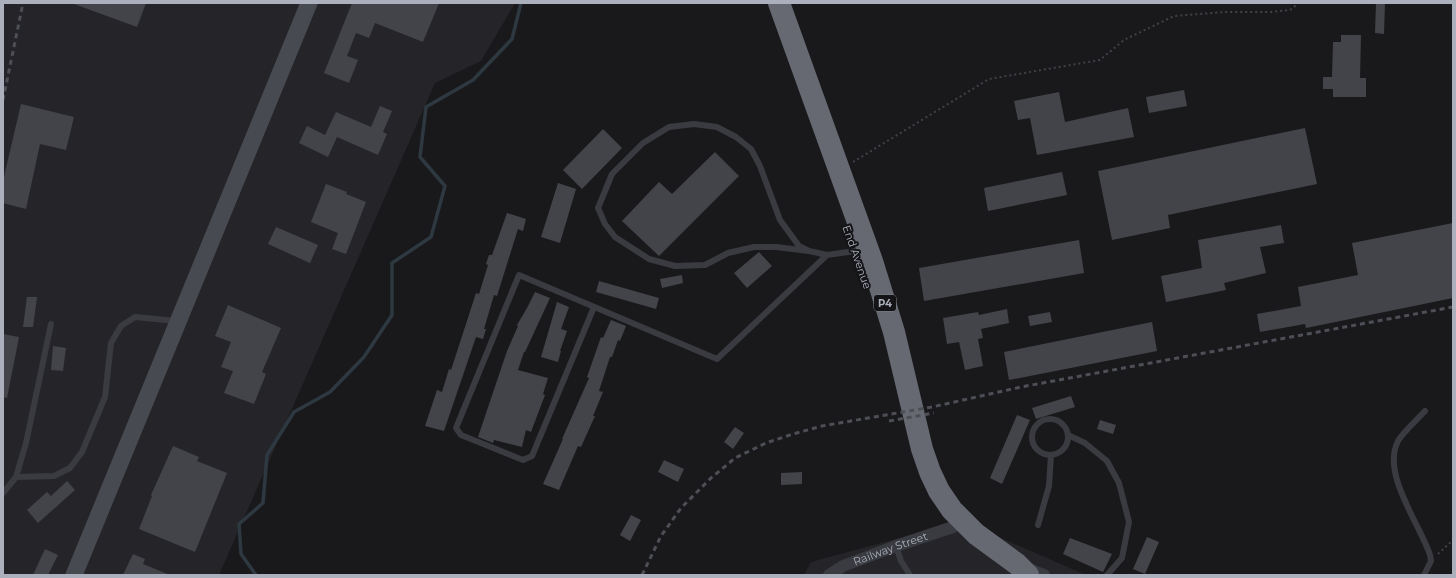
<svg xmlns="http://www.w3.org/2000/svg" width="1456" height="578" viewBox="0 0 1456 578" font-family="Montserrat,sans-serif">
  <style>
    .built { fill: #252529 }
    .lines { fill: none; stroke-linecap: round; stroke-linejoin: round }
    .stream { stroke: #2e3840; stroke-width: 3.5 }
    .building { fill: #434449 }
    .path { stroke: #404248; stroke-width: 2; stroke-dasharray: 2 3; stroke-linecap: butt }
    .lane { stroke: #3a3b41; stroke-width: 6 }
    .street { stroke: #3a3b41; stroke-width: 12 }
    .secondary { stroke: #484a51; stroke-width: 17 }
    .highway { stroke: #666972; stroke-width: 22 }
    .rail { stroke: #4d4f56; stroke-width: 3; stroke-dasharray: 5 4; stroke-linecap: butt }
    .labels { text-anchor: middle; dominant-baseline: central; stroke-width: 4; stroke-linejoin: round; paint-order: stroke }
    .shield { fill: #141417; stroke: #7e818a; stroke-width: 1 }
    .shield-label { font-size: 10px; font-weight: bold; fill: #abb0bc }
    .street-label { font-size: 11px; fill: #abb0bc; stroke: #141417 }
  </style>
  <rect width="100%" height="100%" fill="#19191c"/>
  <path class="built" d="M3 3H515L481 61 435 83 219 575H3Z
    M962 521 1086 575H804L811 562Z"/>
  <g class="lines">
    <path class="stream" d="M256 575 241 554 239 524 263 503 267 455 294 412 330 392 364 357 392 315V263L431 237 445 186 420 157 426 107 473 80 512 39 521 3"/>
  </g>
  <path class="building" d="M74 3H146L137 27 74 4Z
    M352 3H439L423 42 375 23 369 38 356 33 347 56 358 60 349 83 324 73Z
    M1376 3H1385L1384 34 1375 33Z
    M1341 35H1361L1360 78H1366V97H1333V89H1323V77H1332L1333 42H1341Z
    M1184 90 1187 106 1149 113 1146 97Z
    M1059 92 1065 122 1128 108 1134 137 1037 155 1030 118 1018 120 1014 101Z
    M21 104 74 117 66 150 40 144 26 209 3 203V181Z
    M380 106 392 111 383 132 387 134 378 155 337 137 328 157 299 143 307 126 325 135 336 112 371 127Z
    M1305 128 1317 184 1168 215 1170 228 1112 240 1098 171Z
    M603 129 622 148 582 189 563 170Z
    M715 152 739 176 659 256 622 221 659 182 672 194Z
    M1062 172 1067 195 988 211 984 188Z
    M558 183 576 189 560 243 541 237Z
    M326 184 347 192 346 194 366 202 346 254 332 249 338 233 311 222Z
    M507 213 526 219 523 231 518 229 497 296 494 295 484 329H486L483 339 476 337 444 431 425 426 437 390 442 392 449 369 451 370 476 293 479 294 488 265 486 264 489 255H492Z
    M1453 223V298L1306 328 1305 324 1260 332 1257 314 1301 306 1298 287 1358 275 1352 243Z
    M1281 225 1284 243 1260 247 1266 273 1224 283 1226 290 1166 302 1161 276 1202 268 1198 240Z
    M276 227 318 245 310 263 268 244Z
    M1079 240 1084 273 924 301 919 268Z
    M759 252 772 266 747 288 734 273Z
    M682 275 683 283 662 288 660 279Z
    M599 281 659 298 656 309 596 292Z
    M535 292 550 298 525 352H524L518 370 548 378 543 394 545 395 531 432 526 430 522 447 494 440 493 443 478 437 507 351 518 326 517 325 527 308Z
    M27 297H37L33 327H23Z
    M557 302 569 307 561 329 567 331 560 351H561L558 362 541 357Z
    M228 305 281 328 262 372 266 374 254 404 224 393 233 371 221 367 231 342 215 336Z
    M1007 309 1009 323 981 329 983 338 978 339 983 366 965 370 959 342 947 344 943 318 978 312 979 315Z
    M1050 312 1052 322 1030 326 1028 316Z
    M611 320 626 326 620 341 618 340 612 357H610L599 391 603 392 593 416H595L581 447 578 446 559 490 543 484 563 439H562L589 378 587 377 601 337 603 338Z
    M1152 322 1157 351 1009 380 1004 352Z
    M3 334 19 337 7 398 3 397Z
    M53 346 66 348 63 371 51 370Z
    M1071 396 1075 407 1036 419 1032 408Z
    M1017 415 1030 420 1002 484 990 478Z
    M1100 420 1116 425 1113 434 1097 429Z
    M735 427 744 433 733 449 724 442Z
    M173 446 199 457 197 461 227 473 195 552 139 529 152 496 151 495Z
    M664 460 684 469 678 482 658 472Z
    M802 472V484L781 485V473Z
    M67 481 75 490 38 523 27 510 47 492 51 496Z
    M631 515 641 520 630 541 620 535Z
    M1147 537 1159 542 1145 574 1133 569Z
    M1070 538 1112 554 1103 572 1063 554Z
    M45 549 58 555 48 575H33Z
    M133 554 145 559 143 564 170 575H123Z"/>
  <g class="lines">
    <path class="path" d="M853 162 989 79 1100 60 1124 40 1174 16 1225 12H1269L1290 10 1299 3
      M1438 554 1453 540"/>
    <path class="lane" d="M809 251 776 247H754L728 253 705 265 675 266 649 259 615 237 605 224 598 208 612 174 643 143 669 127 694 124 717 127 736 137 751 149 760 166 780 220 799 246 809 251 827 255 855 251
      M594 307 532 456 523 460 461 435 456 428 519 275 717 359 827 255
      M1032 437a18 18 0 1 1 36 0a18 18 0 1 1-36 0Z
      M1068 435 1085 443 1107 461 1119 483 1129 522 1122 558 1107 575
      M16 477 54 476 70 468 82 452 105 397 111 343 121 326 135 317 176 321
      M3 493 16 477 26 443 51 324
      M1038 525 1049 486 1051 455
      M896 546 901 561 910 575
      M1424 575 1431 561 1430 555C1420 524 1381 474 1398 441 1403 432 1418 419 1425 411"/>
    <g class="street">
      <path d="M1024 567 1044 575"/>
      <path id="s1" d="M829 575 843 566 896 546 953 527"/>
    </g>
    <path class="secondary" d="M74 575 309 3"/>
    <path class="highway" d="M779 3 872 261 894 332 922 449 930 472 939 491 952 510 976 534 1017 564 1028 575"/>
    <path class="rail" d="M3 100 23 3
      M889 421 934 413
      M642 575 661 536 681 508 711 478 735 458 766 443 793 434 822 426 932 407 1021 387 1453 307"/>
  </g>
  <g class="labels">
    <rect class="shield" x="874" y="295" width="22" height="16" rx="3"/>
    <g class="shield-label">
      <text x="885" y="303">P4</text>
    </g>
    <g class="street-label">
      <text transform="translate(857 257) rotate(71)">End Avenue</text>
      <text stroke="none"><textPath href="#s1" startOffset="67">Railway Street</textPath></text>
    </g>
  </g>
  <rect width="1456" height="578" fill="none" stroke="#abb0bc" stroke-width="8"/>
</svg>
